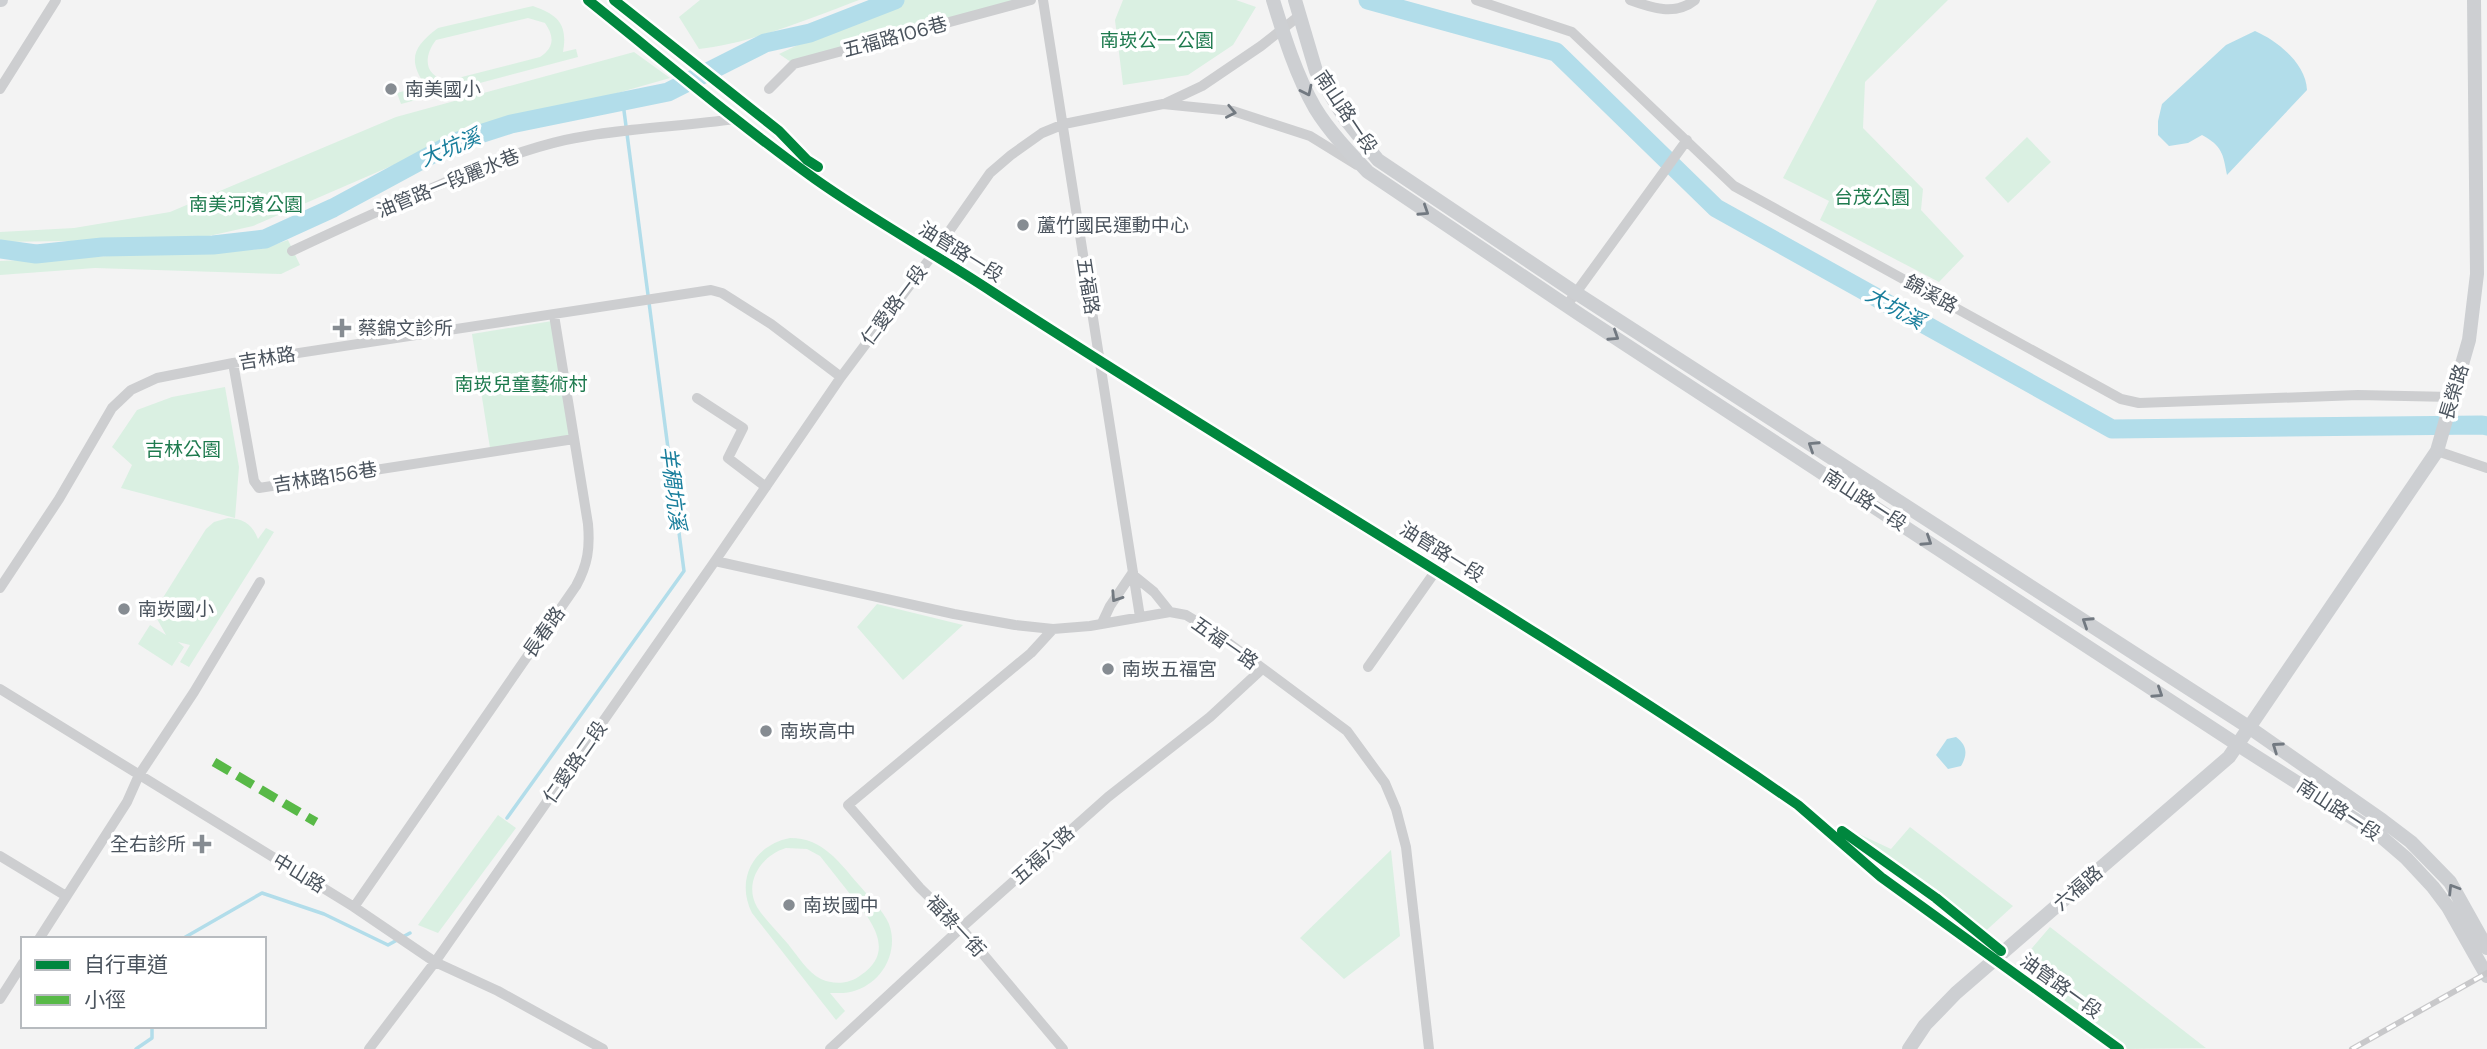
<svg xmlns="http://www.w3.org/2000/svg" width="2487" height="1049" viewBox="0 0 2487 1049" font-family="'DM Sans','Noto Sans TC',sans-serif">
  <style>
    .green { fill: #daf0e2; fill-rule: evenodd }
    .water { fill: #b2ddea }
    .lines { fill: none; stroke-linecap: round; stroke-linejoin: round }
    .stream { stroke: #b2ddea; stroke-width: 3.5 }
    .river { stroke: #b2ddea; stroke-width: 19 }
    .street { stroke: #cdced0; stroke-width: 10 }
    .secondary { stroke: #cdcfd2; stroke-width: 14 }
    .rail-casing { stroke: #c8c8ca; stroke-width: 6 }
    .rail { stroke: #fff; stroke-width: 3.5; stroke-dasharray: 10; stroke-linecap: butt }
    .quiet { stroke: #58b947; stroke-width: 9; stroke-dasharray: 18 9; stroke-linecap: butt }
    .cycleway-casing { stroke: #fff; stroke-width: 15 }
    .cycleway { stroke: #00873e; stroke-width: 10 }
    .oneway { stroke: #727981 }
    .oneway2 { stroke: #727980 }
    .poi-dot { fill: #868c92; stroke: #fff; stroke-width: 2.5 }
    .labels { text-anchor: middle; dominant-baseline: central; stroke-width: 7; stroke-linejoin: round; paint-order: stroke }
    .street-label { font-size: 19px; fill: #4b545e; stroke: #fff }
    .park-label { font-size: 19px; fill: #1f7b4f; stroke: #fff }
    .poi-label { font-size: 19px; fill: #4b545e; stroke: #fff; text-anchor: start }
    .water-label { font-size: 21px; font-style: italic; fill: #187e9c; stroke: #fff }
  </style>
  <rect width="100%" height="100%" fill="#f3f3f3"/>
  <path class="green" d="M700 0H859C811 18 749 44 699 49L679 17Z
    M902 0H1031L794 64 779 54 873 9Z
    M1123 0H1236L1256 7 1233 45 1188 75 1123 85 1115 20Z
    M1877 0H1948L1865 82 1863 128 1923 189 1921 210 1964 256 1939 282 1820 220 1829 201 1783 178Z
    M533 6C558 15 568 24 563 52L576 49 578 57 401 104 397 93 425 85C407 59 414 46 438 28ZM528 18 545 23C554 36 555 47 540 57L450 80C425 79 422 58 436 40Z
    M634 52 670 78 449 141 253 226 196 239 0 242V232L74 228 170 212 396 117Z
    M2027 137 2051 162 2008 203 1985 178Z
    M288 240 300 265 281 274 95 268 0 275V261L262 249Z
    M552 321 570 435 490 448 472 334Z
    M225 387 239 467 235 518 121 488 132 465 112 447 137 410 172 397Z
    M228 518C244 519 252 524 258 539L266 528 274 532 189 667 180 662 190 645 178 642 184 647 172 666 138 644 150 625 166 635 156 617 159 604 206 529 214 522Z
    M877 604 963 625 903 680 857 627Z
    M498 815 516 828 438 933 418 925Z
    M1910 827 2013 906 1978 938 1859 851V834L1891 849Z
    M790 838C823 838 839 862 859 885 869 897 883 910 889 924 899 951 883 981 857 990 848 994 839 993 830 993L845 1011 836 1020 752 913C735 879 754 845 790 838ZM786 848 807 849 820 856C830 869 840 881 850 894 869 918 898 950 861 975 850 984 834 985 821 979 808 973 797 955 788 944 778 932 765 920 757 907 743 882 762 855 786 848Z
    M1391 850 1400 936 1344 979 1300 938Z
    M2050 927 2206 1048 2124 1049 2055 996V985L2021 961Z"/>
  <path class="water" d="M2255 31C2278 41 2306 64 2307 90L2227 175C2223 153 2222 146 2202 135L2188 143 2169 146 2158 135V121L2162 104 2226 45Z
    M1956 737C1967 745 1968 754 1961 766L1948 769 1936 755 1947 739Z"/>
  <g class="lines">
    <path class="stream" d="M507 818 684 571 623 103
      M182 939 262 893 324 914 388 945 410 933
      M136 1049 152 1038V1026"/>
    <path class="river" d="M1368 0 1556 52 1716 208 2112 429 2482 425 2487 426
      M0 249 36 254 102 247 213 245 265 239 333 208 455 142 511 124 668 92 765 43 810 33 895 0"/>
    <path class="street" d="M588 0C663 60 737 123 815 179 873 220 935 254 994 293 1246 457 1506 608 1756 776L1798 805 1881 877 2119 1049
      M1043 0 1140 617
      M1476 0 1572 32 1734 186 2121 399 2139 403 2358 395 2452 397
      M1630 0C1652 8 1675 16 1695 0
      M0 89 56 0
      M769 89 794 64 1031 0
      M1166 103 1202 86 1261 46 1299 16
      M292 251C341 228 389 206 439 185 480 167 521 150 565 140 621 128 678 127 735 119
      M1567 305 1687 140
      M233 363 254 481 259 488 574 439
      M697 398 743 428 728 458 766 487
      M2437 451 2487 468
      M715 561 954 614 1015 625 1053 629 1090 626 1170 612 1186 615 1211 630 1347 731 1385 783 1396 809 1406 847 1429 1049
      M1133 575 1154 592 1170 612
      M0 588 59 499 112 408 131 390 157 378 233 363 711 290 722 293 771 324 841 377
      M1102 623 1110 606 1133 572
      M1053 629 1031 653 848 805 920 888 961 928 1063 1049
      M1368 667 1437 569
      M0 689 354 907 435 962 498 991 603 1049
      M0 856 66 896
      M354 907 576 586C588 564 590 548 588 524L554 315
      M39 939 127 802 139 775 194 692 260 582
      M0 999 23 963
      M369 1049 435 962 715 561 841 377 934 253 990 173 1011 155 1042 133 1064 124 1163 104 1233 111 1310 136 1357 165
      M830 1049 961 928 1108 797 1210 717 1262 669"/>
    <path class="secondary" d="M0 0H1
      M1273 0C1284 36 1296 75 1315 108 1329 131 1349 152 1368 172L1582 316 2238 745 2378 834 2406 858 2433 887 2448 907 2487 976
      M1295 0 1316 71 1346 120 1378 160 1576 293 2250 728 2382 820 2411 842 2450 882 2487 948
      M1909 1049 1925 1025 1956 993 2229 757 2437 451 2469 340 2477 274 2474 0"/>
    <defs>
      <path id="rail" d="M2352 1049 2487 973"/>
    </defs>
    <use href="#rail" class="rail-casing"/>
    <use href="#rail" class="rail"/>
    <path class="quiet" d="M214 762 316 822"/>
    <defs>
      <path id="cycleway" d="M588 0C663 60 737 123 815 179 873 220 935 254 994 293 1246 457 1506 608 1756 776L1798 805 1881 877 2119 1049
        M614 0 779 131 807 160 818 167
        M1842 831 1936 898 2001 951"/>
    </defs>
    <use href="#cycleway" class="cycleway-casing"/>
    <use href="#cycleway" class="cycleway"/>
  </g>
  <defs><path id="oneway-chevron" d="M-2-3.5L2.5 0L-2 3.5" fill="none" stroke-width="1.6" stroke-linecap="round" stroke-linejoin="round" transform="scale(1.75)"/></defs>
  <g class="oneway">
    <use href="#oneway-chevron" transform="translate(1307 91) rotate(64)"/>
    <use href="#oneway-chevron" transform="translate(1424 211) rotate(33)"/>
    <use href="#oneway-chevron" transform="translate(1614 336) rotate(33)"/>
    <use href="#oneway-chevron" transform="translate(1813 446) rotate(-147)"/>
    <use href="#oneway-chevron" transform="translate(1927 541) rotate(33)"/>
    <use href="#oneway-chevron" transform="translate(2087 622) rotate(-147)"/>
    <use href="#oneway-chevron" transform="translate(2158 693) rotate(33)"/>
    <use href="#oneway-chevron" transform="translate(2277 747) rotate(-145)"/>
    <use href="#oneway-chevron" transform="translate(2453 889) rotate(-122)"/>
  </g>
  <g class="oneway2">
    <use href="#oneway-chevron" transform="translate(1231 112) rotate(11)"/>
    <use href="#oneway-chevron" transform="translate(1116 597) rotate(123)"/>
  </g>
  <g class="poi-dot">
    <circle cx="391" cy="89" r="7"/>
    <circle cx="1023" cy="225" r="7"/>
    <path d="M338.5 317.5h7v7h7v7h-7v7h-7v-7h-7v-7h7z"/>
    <circle cx="124" cy="609" r="7"/>
    <circle cx="1108" cy="669" r="7"/>
    <circle cx="766" cy="731" r="7"/>
    <path d="M198.5 833.5h7v7h7v7h-7v7h-7v-7h-7v-7h7z"/>
    <circle cx="789" cy="905" r="7"/>
  </g>
  <g class="labels">
    <g class="street-label">
      <text transform="translate(895 37) rotate(-15)">五福路106巷</text>
      <text transform="translate(1346 112) rotate(56)">南山路一段</text>
      <text transform="translate(448 183) rotate(-22)">油管路一段麗水巷</text>
      <text transform="translate(961 252) rotate(32)">油管路一段</text>
      <text transform="translate(1088 286) rotate(81)">五福路</text>
      <text transform="translate(1931 294) rotate(29)">錦溪路</text>
      <text transform="translate(894 305) rotate(-53)">仁愛路一段</text>
      <text transform="translate(267 358) rotate(-9)">吉林路</text>
      <text transform="translate(2454 392) rotate(-73)">長榮路</text>
      <text transform="translate(325 477) rotate(-9)">吉林路156巷</text>
      <text transform="translate(1865 500) rotate(33)">南山路一段</text>
      <text transform="translate(1442 552) rotate(32)">油管路一段</text>
      <text transform="translate(544 632) rotate(-55)">長春路</text>
      <text transform="translate(1225 643) rotate(35)">五福一路</text>
      <text transform="translate(575 762) rotate(-55)">仁愛路二段</text>
      <text transform="translate(2339 810) rotate(33)">南山路一段</text>
      <text transform="translate(1043 855) rotate(-42)">五福六路</text>
      <text transform="translate(299 873) rotate(31)">中山路</text>
      <text transform="translate(2078 888) rotate(-41)">六福路</text>
      <text transform="translate(956 926) rotate(47)">福祿一街</text>
      <text transform="translate(2061 986) rotate(36)">油管路一段</text>
    </g>
    <g class="park-label">
      <text x="1157" y="40">南崁公一公園</text>
      <text x="1872" y="197">台茂公園</text>
      <text x="246" y="204">南美河濱公園</text>
      <text x="521" y="384">南崁兒童藝術村</text>
      <text x="183" y="449">吉林公園</text>
    </g>
    <g class="poi-label">
      <text x="405" y="89">南美國小</text>
      <text x="1037" y="225">蘆竹國民運動中心</text>
      <text x="358" y="328">蔡錦文診所</text>
      <text x="138" y="609">南崁國小</text>
      <text x="1122" y="669">南崁五福宮</text>
      <text x="780" y="731">南崁高中</text>
      <text x="186" y="844" text-anchor="end">全右診所</text>
      <text x="803" y="905">南崁國中</text>
    </g>
    <g class="water-label">
      <text transform="translate(450 148) rotate(-23)">大坑溪</text>
      <text transform="translate(1895 308) rotate(29)">大坑溪</text>
      <text transform="translate(673 488) rotate(83)">羊稠坑溪</text>
    </g>
  </g>
  <rect x="21" y="937" width="245" height="91" fill="#ffffff" stroke="#b7bbbf" stroke-width="2"/>
  <rect x="35" y="960" width="35" height="10" fill="#00873e" stroke="#b7bbbf" stroke-width="2"/>
  <text x="84" y="972" font-size="21" fill="#4b545e">自行車道</text>
  <rect x="35" y="995" width="35" height="10" fill="#58b947" stroke="#b7bbbf" stroke-width="2"/>
  <text x="84" y="1007" font-size="21" fill="#4b545e">小徑</text>
</svg>
